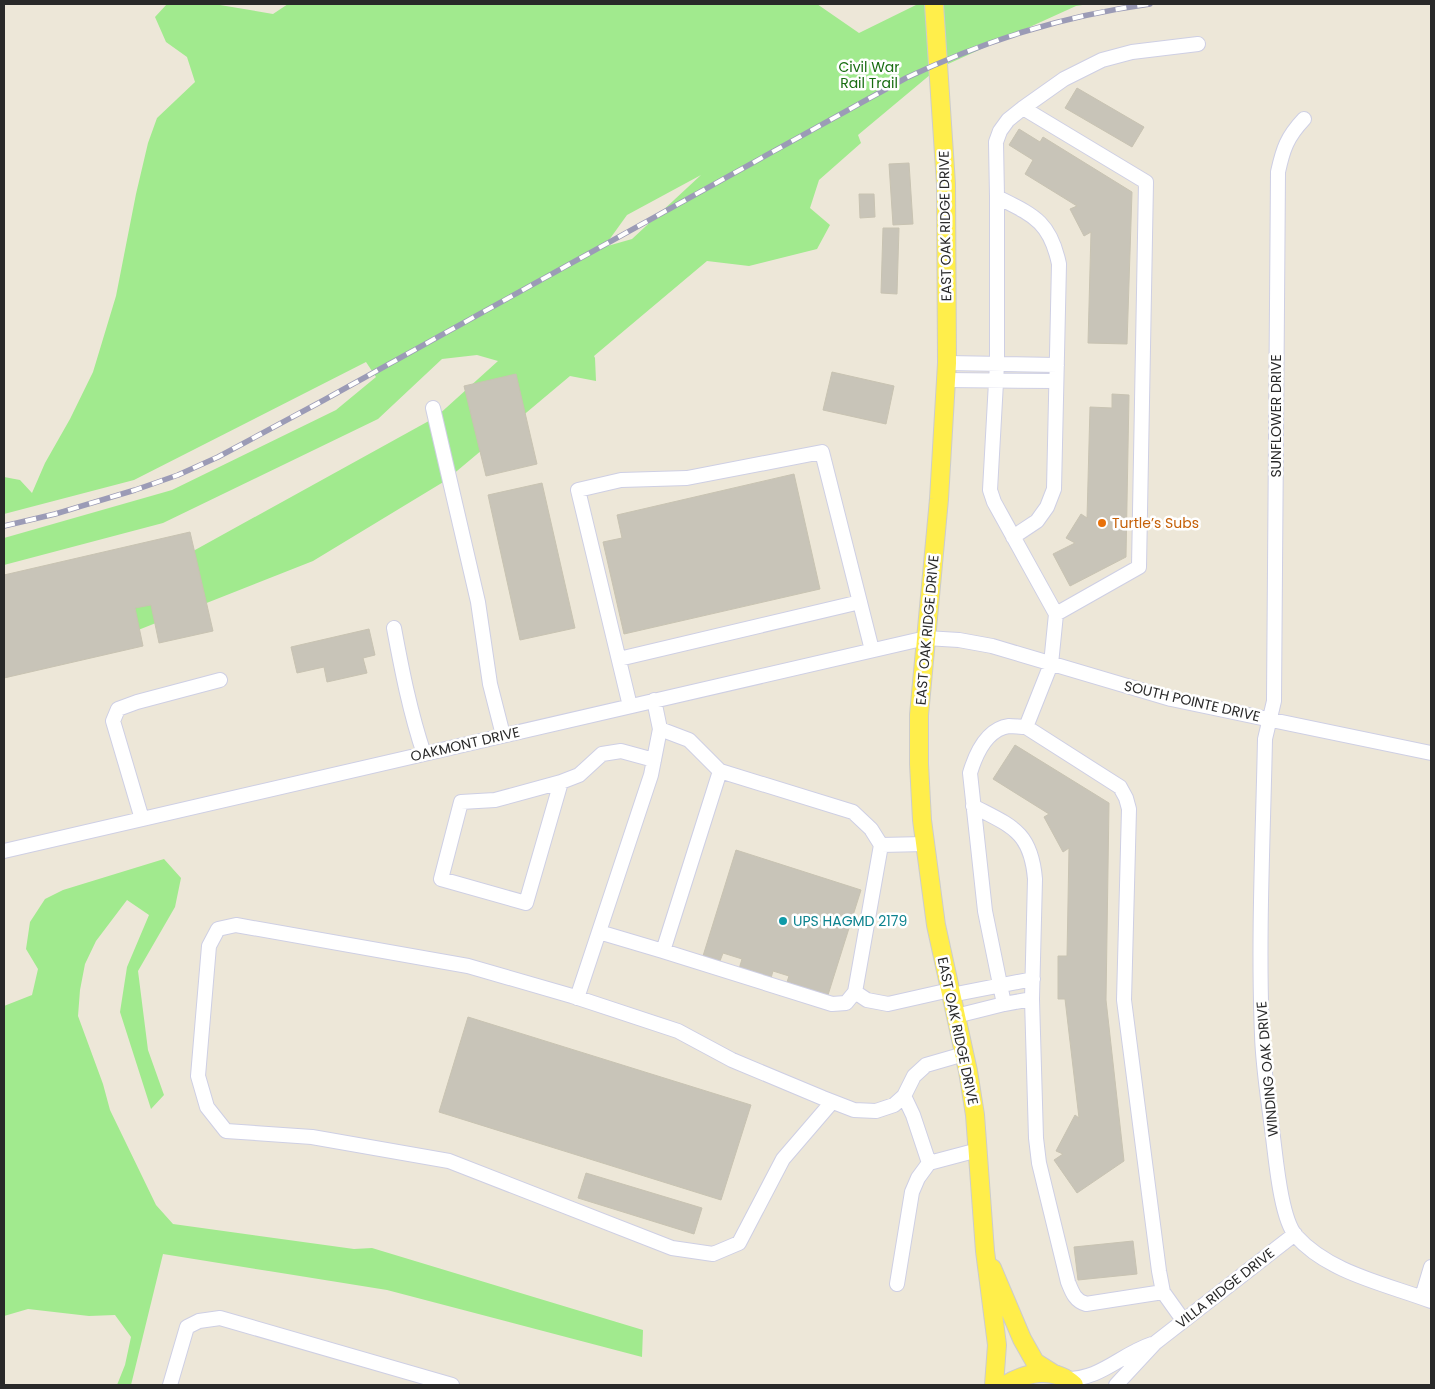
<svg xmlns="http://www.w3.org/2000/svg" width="1435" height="1389" viewBox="0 0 1435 1389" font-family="Poppins,sans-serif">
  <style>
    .green { fill: #a1ea8e; fill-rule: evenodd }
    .building { fill: #c8c4b8; stroke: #c8c3b2 }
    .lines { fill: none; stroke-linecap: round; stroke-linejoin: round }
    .minor-casing { stroke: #cecfe4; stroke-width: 16 }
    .major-casing { stroke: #ccc; stroke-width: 20 }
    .minor { stroke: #fff; stroke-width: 14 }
    .major { stroke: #ffee4b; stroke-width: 18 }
    .rail-casing { stroke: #9b9bb6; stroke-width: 5.5 }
    .rail { stroke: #fff; stroke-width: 4; stroke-dasharray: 11; stroke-linecap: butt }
    .food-dot { fill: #e8710a; stroke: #fff; stroke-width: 2 }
    .culture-dot { fill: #0f9aa8; stroke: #fff; stroke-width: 2 }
    .labels { text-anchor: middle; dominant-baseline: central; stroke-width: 5; stroke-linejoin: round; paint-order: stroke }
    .park-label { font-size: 14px; fill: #186d11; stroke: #fff }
    .street-label { font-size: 14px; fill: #292929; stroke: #fff }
    .food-label { font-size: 14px; fill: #c56008; stroke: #fff; text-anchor: start }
    .culture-label { font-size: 14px; fill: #0d838f; stroke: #fff; text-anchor: start }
  </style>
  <rect width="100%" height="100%" fill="#ede7d8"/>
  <path class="green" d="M167 4H214L273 14 288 4H817L859 33 918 4H1089L1076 6 937 69 858 135 861 143 819 180 810 208 830 225 817 249 749 266 707 261 594 356 595 358 596 381 570 376 445 481 313 561 85 651 4 666V607L148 576 436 417 498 361 477 355 442 359 378 419 163 523 4 565V538L172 490 336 410 376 377 366 362 134 480 4 514V477L20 480 32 493 45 463 70 419 93 372 116 296 136 194 148 143 157 118 195 82 187 57 166 42 155 17ZM701 175 632 239 604 247 627 215Z
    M164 859 181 878 175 907 138 971 148 1050 164 1095 151 1109 120 1012 127 967 149 915 127 900 96 941 85 964 80 990 78 1016 103 1084 110 1110 156 1205 173 1224 354 1249 372 1248 643 1330 642 1357 387 1290 163 1254 131 1385H117L125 1365 131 1337 115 1315 89 1316 28 1309 4 1316V1006L32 995 38 969 26 949 30 922 45 899 63 890Z"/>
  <path class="building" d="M1077 88 1144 127 1132 147 1065 108Z
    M1019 129 1040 142 1043 137 1132 192 1127 344 1088 343 1091 232 1084 236 1070 209 1077 206 1025 174 1033 160 1009 145Z
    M909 163 913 224 893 225 889 164Z
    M859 194H874L875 217 860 218Z
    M883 228H899L897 294 881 293Z
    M832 372 894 386 886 424 823 410Z
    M516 374 537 464 486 476 464 386Z
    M1112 394 1129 395 1126 557 1070 586 1053 554 1075 543 1066 538 1081 514 1087 518 1090 407 1112 408Z
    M794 474 820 589 624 634 603 542 622 538 617 515Z
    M542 483 575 628 520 640 488 495Z
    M190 532 213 631 159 643 151 605 135 608 143 646 4 678V575Z
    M369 629 375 655 363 658 367 673 327 682 324 667 297 673 291 647Z
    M1015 745 1109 803 1106 1000 1124 1161 1077 1193 1054 1160 1063 1154 1056 1151 1075 1115 1079 1118 1065 999H1058V956H1067L1069 848 1063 852 1044 817 1049 814 993 779Z
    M736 850 861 890 828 995 787 982 789 976 773 971 771 978 739 969 742 959 723 953 720 961 703 956Z
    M468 1017 751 1105 721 1200 439 1112Z
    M586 1173 702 1208 694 1234 578 1198Z
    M1133 1241 1137 1274 1078 1280 1074 1247Z"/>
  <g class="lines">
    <defs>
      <path id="minor" d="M1023 108 1146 182 1139 567 1056 614
        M1304 119C1287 137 1283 149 1278 172L1274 701 1265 739C1263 838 1258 937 1262 1035 1263 1069 1269 1103 1273 1137 1276 1160 1281 1219 1296 1236 1329 1273 1386 1284 1431 1301
        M997 197C1033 215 1050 221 1059 264L1054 489 1047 507 1037 521 1013 537
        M947 363 1057 365
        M947 380 1056 381
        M433 408 478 602 490 684 503 735
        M394 628C402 671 410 712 424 754
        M619 659 860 602
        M654 700 660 729 689 740 720 771 853 812 871 829 881 845 855 992 867 1000 888 1004 950 990
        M630 706 578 490 621 480 687 478 822 452 872 650
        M1026 727 1120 787 1126 798 1129 809 1124 1000 1159 1271 1163 1292 1183 1320
        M720 771 663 951 832 1004 846 1003 855 992
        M561 782 526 903 441 879 461 802 495 800 561 782 579 775 602 754 621 751 654 760
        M973 806C1011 826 1031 831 1035 879L1032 999 1036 1138 1039 1163 1068 1282C1072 1292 1075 1301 1086 1304L1163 1292
        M142 819 113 721 118 709 137 702 220 680
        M881 845 925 844
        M4 851 926 638 959 640 992 646 1171 699 1431 753
        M599 932 663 951
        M951 995 1033 979
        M577 998 651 775 660 729
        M1004 1004 985 911 970 773C976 753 987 729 1009 726 1015 726 1020 727 1026 727L1051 664 1056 614 994 502 990 490 997 364V197L996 142 1000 131 1008 120 1023 108 1064 79 1102 60 1132 52 1198 44
        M956 1016 1004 1004 1032 999
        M904 1096 913 1115 929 1163 978 1150
        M832 1102 783 1159 739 1243 713 1254 672 1248 449 1161 312 1137 226 1131 207 1107 198 1076 209 946 218 929 236 925 468 966 572 996 678 1031 732 1060 823 1098 854 1110 876 1111 894 1105 904 1096 914 1076 926 1065 964 1054
        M897 1284 912 1192 918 1178 929 1163
        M1422 1297 1431 1267
        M1064 1379C1101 1380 1119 1355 1152 1344
        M170 1385 187 1327 199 1321 220 1318 452 1385
        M1116 1385 1155 1343 1295 1234"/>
      <path id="major" d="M934 4 946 184 947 363 939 499 919 715V764L922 820 936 925 968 1071 975 1115 985 1251 997 1345 994 1385
        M992 1268 1022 1339 1035 1362 1054 1374
        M1005 1385C1027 1372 1054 1366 1074 1385"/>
    </defs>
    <use href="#minor" class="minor-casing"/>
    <use href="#major" class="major-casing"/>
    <use href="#minor" class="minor"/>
    <use href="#major" class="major"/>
    <defs>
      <path id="rail" d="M4 526 55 514 135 490 178 475 218 457 324 400 906 78C986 40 1063 16 1150 4"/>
    </defs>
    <use href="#rail" class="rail-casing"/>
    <use href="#rail" class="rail"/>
  </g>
  <circle class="food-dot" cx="1102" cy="523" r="5"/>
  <circle class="culture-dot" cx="783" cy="921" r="5"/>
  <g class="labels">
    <g class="park-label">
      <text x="869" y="67">Civil War<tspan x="869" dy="16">Rail Trail</tspan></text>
    </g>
    <g class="street-label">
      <text transform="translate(945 226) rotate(-91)">EAST OAK RIDGE DRIVE</text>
      <text transform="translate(1276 416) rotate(-90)">SUNFLOWER DRIVE</text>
      <text transform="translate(927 630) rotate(-85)">EAST OAK RIDGE DRIVE</text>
      <text transform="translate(1192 701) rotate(13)">SOUTH POINTE DRIVE</text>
      <text transform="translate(465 744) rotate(-13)">OAKMONT DRIVE</text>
      <text transform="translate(958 1031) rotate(78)">EAST OAK RIDGE DRIVE</text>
      <text transform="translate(1267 1069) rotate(-95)">WINDING OAK DRIVE</text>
      <text transform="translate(1225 1288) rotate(-38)">VILLA RIDGE DRIVE</text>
    </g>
    <g class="food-label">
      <text x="1112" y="523">Turtle’s Subs</text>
    </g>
    <g class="culture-label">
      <text x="793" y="921">UPS HAGMD 2179</text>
    </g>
  </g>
  <rect width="1435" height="1389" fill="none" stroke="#292929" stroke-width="10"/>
</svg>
